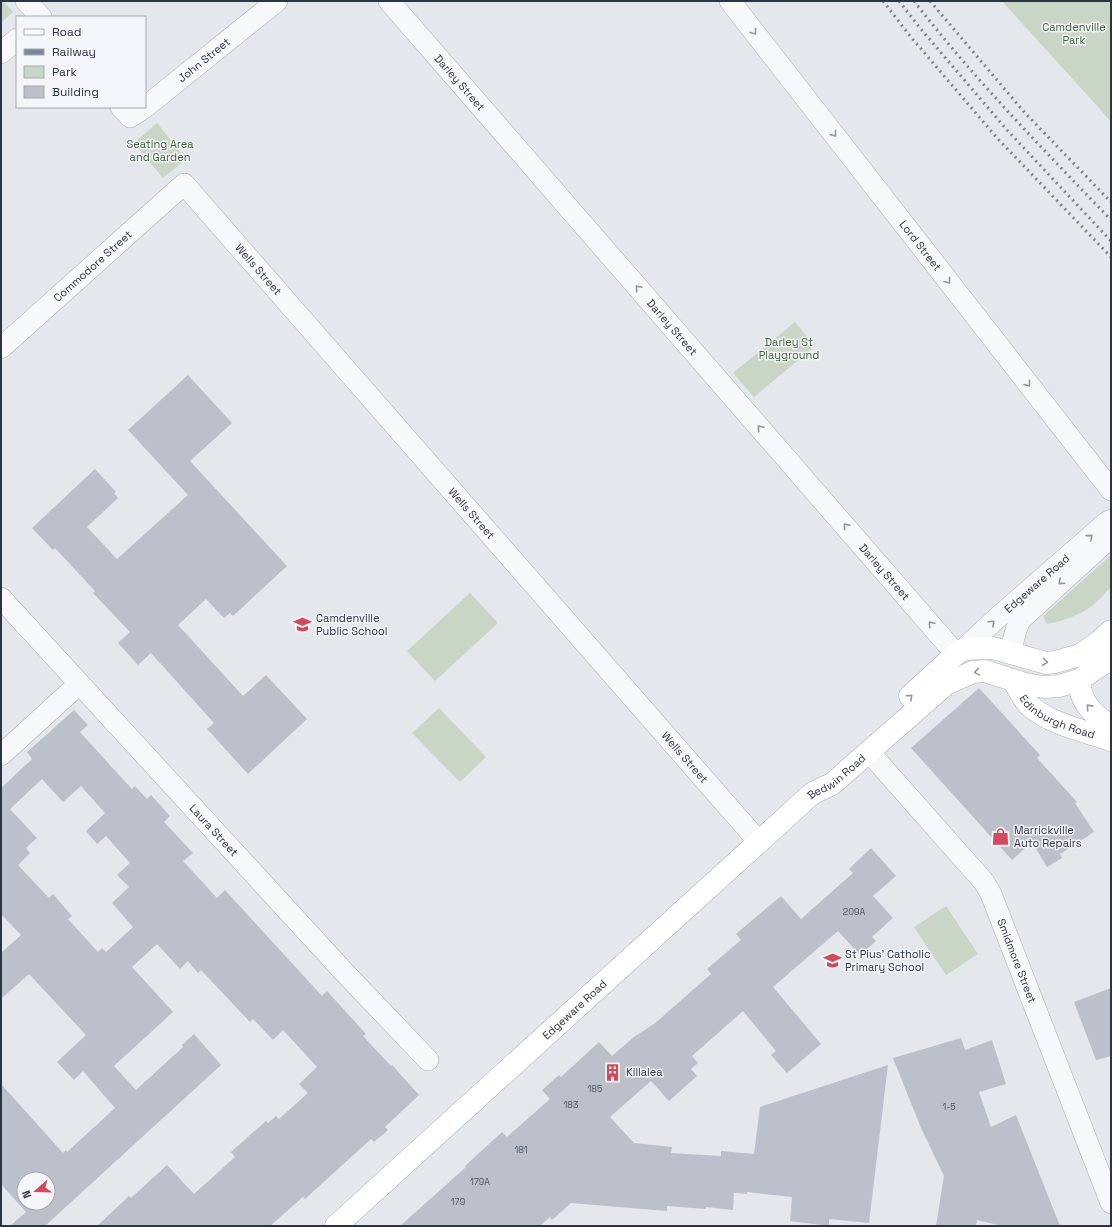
<svg xmlns="http://www.w3.org/2000/svg" width="1112" height="1227" viewBox="0 0 1112 1227" font-family="'Space Grotesk',sans-serif">
  <style>
    .green { fill: #c9d6c5 }
    .building { fill: #bbc0ca; fill-rule: evenodd }
    .lines { fill: none; stroke-linecap: round; stroke-linejoin: round }
    .street-casing { stroke: #a9aeb7; stroke-width: 22 }
    .secondary-casing { stroke: #a9aeb7; stroke-width: 23 }
    .street { stroke: #f7f8fa; stroke-width: 21 }
    .secondary { stroke: #fff; stroke-width: 22 }
    .rail { stroke: #7d8696; stroke-width: 3; stroke-dasharray: 2 4; stroke-linecap: butt }
    .oneway { stroke: #9196a0 }
    .oneway2 { stroke: #959aa2 }
    .labels { text-anchor: middle; dominant-baseline: central; stroke-width: 3; stroke-linejoin: round; paint-order: stroke }
    .number-label { font-size: 9px; fill: #4f5766 }
    .park-label { font-size: 11px; fill: #3f6138; stroke: #f4f6f9 }
    .street-label { font-size: 11px; fill: #2b3445; stroke: #f4f6f9 }
    .poi-label { font-size: 11px; fill: #2b3445; stroke: #f4f6f9; text-anchor: start }
  </style>
  <rect width="100%" height="100%" fill="#e4e7ec"/>
  <path class="green" d="M1 1H3L13 12 1 23Z
    M1002 1H1111V122L1098 107Z
    M157 123 186 159 163 178 134 143Z
    M795 322 815 346 754 397 733 373Z
    M1111 555V587C1105 593 1099 600 1093 605 1081 615 1062 621 1047 624L1043 616Z
    M470 593 498 623 435 681 407 651Z
    M439 708 486 757 460 782 412 733Z
    M946 906 978 954 946 975 914 927Z"/>
  <path class="building" d="M188 375 232 423 190 461 287 566 233 616 230 613 224 618 206 599 178 625 243 696 266 675 307 719 248 774 207 729 214 723 151 653 138 665 118 643 130 632 93 593 95 591 55 548 53 550 32 528 95 469 116 492 114 493 118 498 87 527 117 559 188 495 128 430Z
    M979 688 1040 755 1037 758 1077 802 1075 803 1094 832 1060 854 1062 858 1047 867 1032 842 1012 860 911 748Z
    M74 710 88 725 80 732 109 764 132 789 135 786 147 799 151 795 170 816 164 822 193 853 183 861 217 898 225 890 322 996 327 991 366 1034 363 1036 391 1066 392 1065 419 1095 385 1127 388 1130 374 1142 371 1139 305 1199 303 1197 270 1226H97L129 1196 131 1198 167 1165 194 1194 235 1157 231 1152 266 1121 268 1123 276 1116 279 1119 308 1093 299 1084 317 1067 283 1030 273 1040 253 1019 250 1022 201 970 198 973 188 961 180 969 157 944 132 967 173 1012 114 1066 136 1090 183 1047 182 1045 194 1034 221 1065 45 1226H10L26 1212 1 1184V1084L63 1153 66 1150 67 1152 115 1108 83 1071 74 1080 57 1062 86 1035 29 974 1 999V953L21 935 1 914V788L32 759 27 752ZM42 779 63 802 81 786 105 813 86 831 97 844 106 836 130 863 117 875 129 887 112 903 133 927 106 952 102 948 98 952 68 919 72 916 53 894 49 898 18 865 30 853 26 848 37 838 10 809ZM24 1179H48V1203H24Z
    M871 848 896 876 873 896 893 918 872 937 876 941 860 955 838 931 773 987 821 1044 787 1073 771 1055 776 1051 743 1011 692 1056 698 1063 691 1069 697 1076 669 1101 651 1081 610 1117 634 1143 672 1147 671 1153 721 1156V1151L754 1154 760 1107 888 1065 869 1223 829 1219V1226L790 1221 792 1197 747 1192V1194L734 1193 733 1210 706 1207V1209L667 1206V1211L571 1203 552 1220 550 1217 540 1226H400L466 1167 465 1166 502 1132 507 1137 550 1099 542 1090 559 1075 561 1077 599 1042 612 1056 634 1037 654 1024 711 974 707 969 741 940 736 934 781 896 801 919 853 873 849 869Z
    M1111 988V1056L1096 1060 1074 1002Z
    M961 1038 965 1050 992 1040 1006 1084 979 1092 991 1127 1016 1115 1060 1226H1002L977 1220 976 1226H936L944 1176 921 1128 893 1058Z"/>
  <g class="lines">
    <defs>
      <g id="street">
        <path d="M26 1 41 17"/>
        <path id="s1" d="M389 1 956 654"/>
        <path id="s2" d="M730 1 1111 490"/>
        <path d="M1 53 17 39"/>
        <path id="s3" d="M121 107 130 117 144 108 277 1"/>
        <path id="s4" d="M1 348 184 184 759 842"/>
        <path id="s5" d="M1 598 344 972 428 1060"/>
        <path id="s6" d="M964 649 996 619 1106 523 1111 520"/>
        <path d="M1010 653 1016 630 1020 620 1111 537"/>
        <path id="s7" d="M869 752 984 882 991 894 1111 1203"/>
        <path d="M1 755 79 684"/>
      </g>
      <g id="secondary">
        <path d="M1079 680C1080 704 1094 714 1111 727"/>
        <path id="s8" d="M1014 681C1018 689 1023 698 1029 705 1049 724 1085 731 1111 740"/>
        <path d="M910 696 956 654 964 649 993 648 1046 663 1055 662 1080 655 1095 645 1111 631"/>
        <path id="s9" d="M336 1226 805 800 813 793 832 784 946 684 973 672 985 671 1025 684 1044 687 1059 686 1079 680 1104 663 1111 656"/>
      </g>
    </defs>
    <use href="#street" class="street-casing"/>
    <use href="#secondary" class="secondary-casing"/>
    <use href="#street" class="street"/>
    <use href="#secondary" class="secondary"/>
    <path class="rail" d="M883 1 910 36 998 139 1111 257
      M899 1 920 28 1007 130 1111 241
      M914 1C974 79 1043 149 1111 220
      M930 1 1025 113 1111 202"/>
  </g>
  <defs><path id="oneway-chevron" d="M-2-3.5L2.5 0L-2 3.5" fill="none" stroke-width="1.6" stroke-linecap="round" stroke-linejoin="round"/></defs>
  <g class="oneway">
    <use href="#oneway-chevron" transform="translate(754 32) rotate(52)"/>
    <use href="#oneway-chevron" transform="translate(834 134) rotate(52)"/>
    <use href="#oneway-chevron" transform="translate(948 281) rotate(52)"/>
    <use href="#oneway-chevron" transform="translate(638 288) rotate(-131)"/>
    <use href="#oneway-chevron" transform="translate(1028 384) rotate(52)"/>
    <use href="#oneway-chevron" transform="translate(760 428) rotate(-131)"/>
    <use href="#oneway-chevron" transform="translate(846 526) rotate(-131)"/>
    <use href="#oneway-chevron" transform="translate(1090 537) rotate(-41)"/>
    <use href="#oneway-chevron" transform="translate(1061 582) rotate(138)"/>
    <use href="#oneway-chevron" transform="translate(992 623) rotate(-43)"/>
    <use href="#oneway-chevron" transform="translate(931 624) rotate(-131)"/>
  </g>
  <g class="oneway2">
    <use href="#oneway-chevron" transform="translate(1045 662) rotate(7)"/>
    <use href="#oneway-chevron" transform="translate(977 672) rotate(171)"/>
    <use href="#oneway-chevron" transform="translate(910 697) rotate(-42)"/>
    <use href="#oneway-chevron" transform="translate(1089 707) rotate(-132)"/>
  </g>
  <defs>
    <symbol id="school-bare" viewBox="-9 -9 18 18"><path d="M0-5L7-2L0 1L-7-2ZM-4 1L0 2.5L4 1V4Q0 6-4 4Z" fill="#d1495b" stroke="#f4f6f9" stroke-width="2.5" paint-order="stroke"/></symbol>
    <symbol id="shop-bare" viewBox="-9 -9 18 18"><path d="M-5-2.5h2.3a2.7 3.5 0 0 1 5.4 0H5L5.5 6h-11ZM-1.5-2.5h3a1.5 2.3 0 0 0-3 0Z" fill="#d1495b" stroke="#f4f6f9" stroke-width="2.5" paint-order="stroke"/></symbol>
    <symbol id="building-bare" viewBox="-9 -9 18 18"><path d="M-4-6H4V6H1V3H-1V6H-4ZM-2.5-4.3h1.7v1.8h-1.7ZM.8-4.3h1.7v1.8H.8ZM-2.5-1h1.7V.8h-1.7ZM.8-1h1.7V.8H.8Z" fill="#d1495b" stroke="#f4f6f9" stroke-width="2.5" paint-order="stroke"/></symbol>
  </defs>
  <g fill-rule="evenodd">
    <use href="#school-bare" x="290" y="612" width="25" height="25"/>
    <use href="#shop-bare" x="988" y="824" width="25" height="25"/>
    <use href="#school-bare" x="820" y="948" width="25" height="25"/>
    <use href="#building-bare" x="600" y="1060" width="25" height="25"/>
  </g>
  <g class="labels">
    <g class="number-label">
      <text x="854" y="912">209A</text>
      <text x="595" y="1089">185</text>
      <text x="571" y="1105">183</text>
      <text x="949" y="1107">1-5</text>
      <text x="521" y="1150">181</text>
      <text x="480" y="1182">179A</text>
      <text x="458" y="1202">179</text>
    </g>
    <g class="park-label">
      <text x="1074" y="27">Camdenville<tspan x="1074" dy="13">Park</tspan></text>
      <text x="160" y="144">Seating Area<tspan x="160" dy="13">and Garden</tspan></text>
      <text x="789" y="342">Darley St<tspan x="789" dy="13">Playground</tspan></text>
    </g>
    <g class="street-label">
      <text stroke="none"><textPath href="#s3" startOffset="107">John Street</textPath></text>
      <text stroke="none"><textPath href="#s1" startOffset="108">Darley Street</textPath></text>
      <text stroke="none"><textPath href="#s2" startOffset="310">Lord Street</textPath></text>
      <text stroke="none"><textPath href="#s4" startOffset="123">Commodore Street</textPath></text>
      <text stroke="none"><textPath href="#s4" startOffset="359">Wells Street</textPath></text>
      <text stroke="none"><textPath href="#s1" startOffset="432">Darley Street</textPath></text>
      <text stroke="none"><textPath href="#s4" startOffset="683">Wells Street</textPath></text>
      <text stroke="none"><textPath href="#s1" startOffset="756">Darley Street</textPath></text>
      <text stroke="none"><textPath href="#s6" startOffset="98">Edgeware Road</textPath></text>
      <text stroke="none"><textPath href="#s8" startOffset="59">Edinburgh Road</textPath></text>
      <text stroke="none"><textPath href="#s4" startOffset="1007">Wells Street</textPath></text>
      <text stroke="none"><textPath href="#s9" startOffset="673">Bedwin Road</textPath></text>
      <text stroke="none"><textPath href="#s5" startOffset="315">Laura Street</textPath></text>
      <text stroke="none"><textPath href="#s7" startOffset="259">Smidmore Street</textPath></text>
      <text stroke="none"><textPath href="#s9" startOffset="322">Edgeware Road</textPath></text>
    </g>
    <g class="poi-label">
      <text x="316" y="618">Camdenville<tspan x="316" dy="13">Public School</tspan></text>
      <text x="1014" y="830">Marrickville<tspan x="1014" dy="13">Auto Repairs</tspan></text>
      <text x="845" y="954">St Pius' Catholic<tspan x="845" dy="13">Primary School</tspan></text>
      <text x="626" y="1072">Killalea</text>
    </g>
  </g>
  <rect width="1112" height="1227" fill="none" stroke="#2b3445" stroke-width="4"/>
  <rect x="16" y="16" width="130" height="92" fill="#f4f6f9" stroke="#a4a8b1"/>
  <rect x="24" y="29" width="20" height="6" fill="#ffffff" stroke="#a4a8b1"/>
  <text x="52" y="36" font-size="12" fill="#2b3445">Road</text>
  <rect x="24" y="49" width="20" height="6" fill="#7d8696" stroke="#a4a8b1"/>
  <text x="52" y="56" font-size="12" fill="#2b3445">Railway</text>
  <rect x="24" y="66" width="20" height="12" fill="#c9d6c5" stroke="#a4a8b1"/>
  <text x="52" y="76" font-size="12" fill="#2b3445">Park</text>
  <rect x="24" y="86" width="20" height="12" fill="#bbc0ca" stroke="#a4a8b1"/>
  <text x="52" y="96" font-size="12" fill="#2b3445">Building</text>
  <g transform="translate(36 1191) rotate(250)"><circle r="19" fill="#f4f6f9" stroke="#a4a8b1"/>
  <path d="M0-3L7 15L0 10L-7 15Z" fill="#d1495b"/>
  <text y="-6" font-size="11" font-weight="bold" text-anchor="middle" fill="#2b3445">N</text>
  </g>
</svg>
